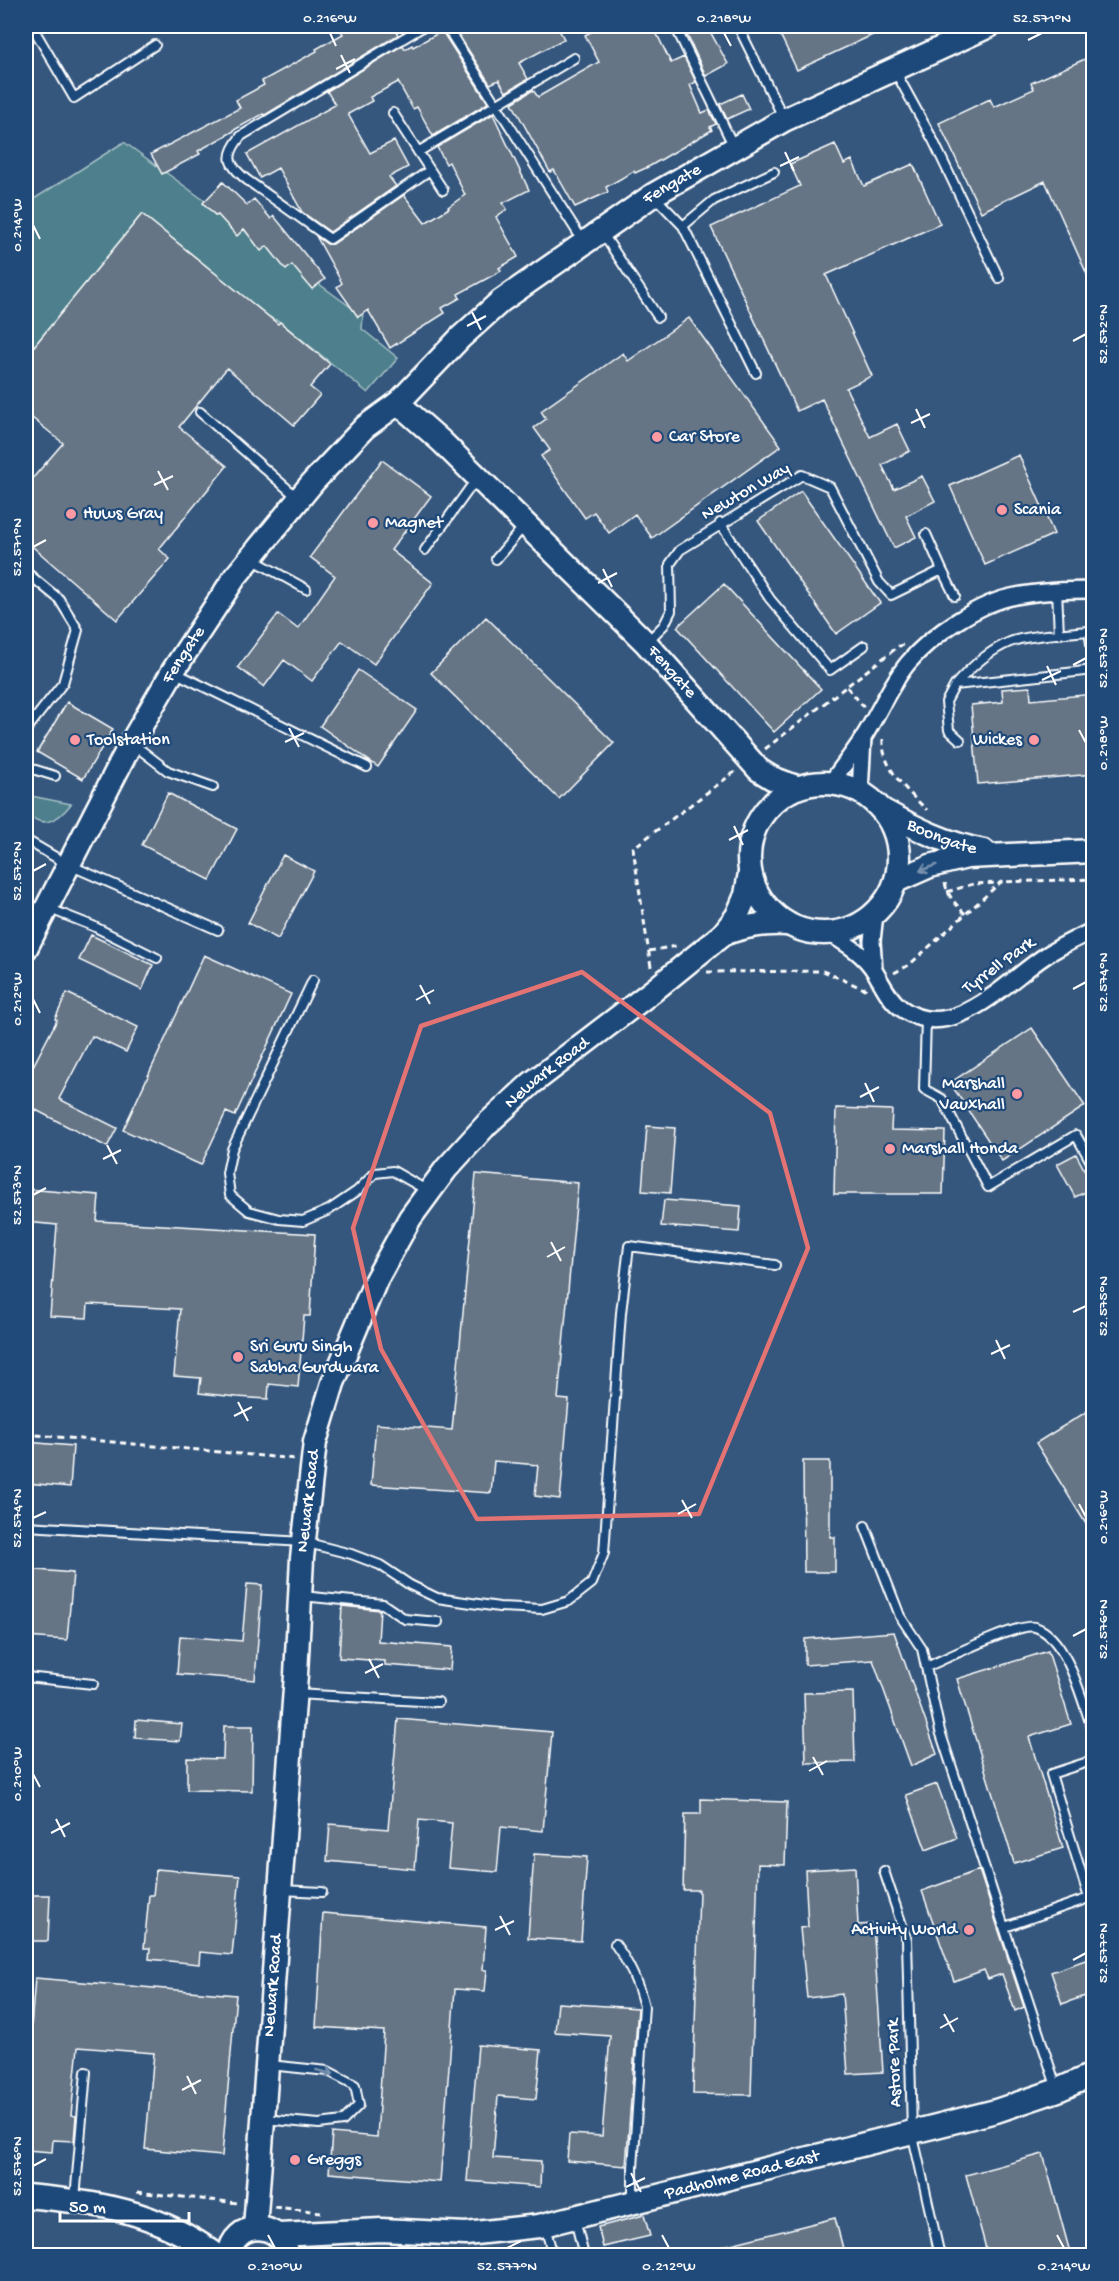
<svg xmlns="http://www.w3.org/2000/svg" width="1119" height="2281" viewBox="0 0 1119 2281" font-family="'Gochi Hand',sans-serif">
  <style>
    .built { fill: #34577d }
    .green { fill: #4e808c; stroke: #a6c0c6; stroke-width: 1.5 }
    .building { fill: #657585; stroke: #fff; stroke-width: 1.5 }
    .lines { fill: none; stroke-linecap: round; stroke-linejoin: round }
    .lane-casing { stroke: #fff; stroke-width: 12 }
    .street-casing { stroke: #fff; stroke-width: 20 }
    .secondary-casing { stroke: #fff; stroke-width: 27 }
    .path { stroke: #fff; stroke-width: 3; stroke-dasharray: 6 4.5; stroke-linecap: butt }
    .lane { stroke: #1f4a7a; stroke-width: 8 }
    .street { stroke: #1f4a7a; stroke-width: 15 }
    .secondary { stroke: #1f4a7a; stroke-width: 22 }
    .oneway { stroke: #7992af }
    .marked { fill: none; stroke: #e47373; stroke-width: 4.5; stroke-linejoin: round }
    .ticks { fill: none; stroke: #fff; stroke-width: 2 }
    .poi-dot { fill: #ff9aa2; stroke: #1f4a7a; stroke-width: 2 }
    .labels { text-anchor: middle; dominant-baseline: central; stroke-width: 4.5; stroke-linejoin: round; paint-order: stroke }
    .street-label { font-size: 18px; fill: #fff; stroke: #1f4a7a }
    .poi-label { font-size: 18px; fill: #fff; stroke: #1f4a7a; text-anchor: start }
    .neatline { fill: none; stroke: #fff; stroke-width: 2 }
    .ticks-label { font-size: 15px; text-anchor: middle; fill: #fff }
  </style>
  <rect width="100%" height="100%" fill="#1f4a7a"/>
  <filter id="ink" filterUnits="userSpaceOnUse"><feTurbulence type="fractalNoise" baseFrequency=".0167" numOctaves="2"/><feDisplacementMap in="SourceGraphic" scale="12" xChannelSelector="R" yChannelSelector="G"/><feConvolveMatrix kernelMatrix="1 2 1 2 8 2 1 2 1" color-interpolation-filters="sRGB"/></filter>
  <g filter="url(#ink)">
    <path class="built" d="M26 26H1093V2255L26 2256Z"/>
    <path class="green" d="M124 142 363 316 362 329 398 358 368 393 280 322 269 317 142 214 26 356V204Z
      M26 795 71 804C58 821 42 830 26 812Z"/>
    <path class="building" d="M338 26H393L398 35 265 115 263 114 234 130V131L198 151 200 154 162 174 151 154 240 108 236 100 264 85 262 81 317 51 316 49 343 34Z
      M453 26H557L564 39 519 63 528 79 506 92 499 80 490 84Z
      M602 26H653L671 63 684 57 696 82 690 85 702 113 709 110 716 124 710 127 712 130 650 166 635 173 634 171 606 187 608 192 575 207 554 170 550 172 512 103 533 90 538 97 599 62 585 35Z
      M683 26H707L728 64 706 76Z
      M776 26H892L797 70Z
      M442 31 488 103 433 136 417 107 413 109 398 82 370 97 372 101 348 114 370 153 394 141 408 167 389 177 396 186 330 232 302 212 278 168 260 178 247 154 335 105 327 91 403 45 405 49 412 45 413 47Z
      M1094 55V290L1045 181 981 212 939 123 990 99 994 107 1034 89 1031 83Z
      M742 94 749 109 727 119 720 104Z
      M493 114 529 190 503 203 507 209 496 217 518 257 499 268 501 271 458 294 460 298 442 308 445 313 390 348 368 310 358 317 337 287 342 283 316 236 327 244H333L404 195 425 223 449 208 448 207 465 195 449 162 446 164 437 147Z
      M835 144 844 164 852 160 864 186 913 164 940 224 826 275 872 376 846 388 870 437 897 424 910 451 882 465 894 489 922 476 935 501 906 516 916 537 894 548 822 399 797 411 711 227 800 186 790 164Z
      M223 182 247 205 254 199 271 219 274 216 325 279 312 289 292 265 286 270 267 246 261 251 244 229 237 236 218 215 216 216 203 203Z
      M142 214 278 324 280 322 330 364 310 387 320 395 294 425 227 368 179 427 227 466 159 549 170 559 117 620 26 541V486L63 443 26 413V356Z
      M689 318 781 446 652 538 635 514 609 533 594 512 585 518 541 456 550 450 534 428 546 419 541 411 623 353 628 361Z
      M1019 455 1054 534 985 565 950 486Z
      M382 460 431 496 391 550 433 583 374 664 342 641 312 681 284 660 264 687 238 667 278 614 298 629 335 576 310 557Z
      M801 491 880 603 836 634 758 521Z
      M724 584 821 689 774 732 677 627Z
      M486 617 614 743 559 799 431 673Z
      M358 670 417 710 378 767 320 726Z
      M1030 687 1031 700 1094 694V774L978 784 971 705 1003 702 1002 689Z
      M67 702 113 729 83 779 37 752Z
      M168 793 237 829 210 880 142 845Z
      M283 855 314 871 278 939 248 923Z
      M91 935 153 965 142 990 79 960Z
      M204 955 291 994 235 1116 226 1112 201 1165 123 1130Z
      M67 993 138 1027 126 1052 92 1036 59 1099 117 1128 107 1147 36 1110 26 1130V1085L32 1073 30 1072 57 1020 55 1019Z
      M1032 1028 1085 1106 1002 1161 950 1083Z
      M836 1108 892 1110 891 1130 945 1131 943 1194H834Z
      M647 1126 675 1128 670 1193 642 1191Z
      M1076 1154 1094 1188 1075 1197 1057 1164Z
      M476 1174 578 1183 558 1399 569 1400 560 1499 535 1496 538 1465 494 1461 491 1493 371 1485 376 1424 452 1430Z
      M26 1189 99 1195 97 1221 315 1234 310 1316H304L298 1387 269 1384 268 1399 237 1397 199 1393 201 1378 174 1376 180 1309 88 1304 87 1318 50 1316 57 1225 26 1222Z
      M664 1200 741 1206 739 1232 661 1226Z
      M1094 1407V1537L1036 1443Z
      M26 1442 73 1446 70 1487 26 1483Z
      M803 1461H830V1537H835V1572H804Z
      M26 1569 73 1573 67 1640 26 1637Z
      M247 1584 262 1585 255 1680 177 1674 180 1636 242 1641Z
      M342 1606 380 1610 378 1641 452 1647 450 1670 385 1665V1661L339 1658Z
      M894 1632 937 1754 911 1766 873 1660 805 1665V1639Z
      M1048 1651 1071 1724 1029 1737 1063 1848 1014 1863 957 1679Z
      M853 1692 855 1762 806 1763 804 1693Z
      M398 1719 552 1732 543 1831 501 1827 497 1872 448 1868 452 1823 419 1820 415 1869 327 1861 330 1824 388 1829Z
      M136 1720 182 1724 180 1741 135 1738Z
      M224 1726H253L252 1791 187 1790V1758L223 1759Z
      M937 1784 957 1838 926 1850 906 1795Z
      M701 1799 787 1802 785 1865 758 1864 751 2095 693 2094 699 1890H683L685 1814H701Z
      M534 1854 587 1857 581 1941 528 1938Z
      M855 1867 858 1925 873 1924 883 2072 848 2074 842 1994 807 1998 800 1928 808 1927 805 1870Z
      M156 1869 240 1876 232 1955 200 1952 199 1964 149 1959 150 1948H144L149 1895H153Z
      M979 1870 1024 2007 1015 2011 1002 1974 988 1979 984 1970 954 1981 922 1891Z
      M26 1895H50L48 1941H26Z
      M323 1913 486 1927 483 1970H487L485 1991 455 1989 440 2182 329 2173 332 2133 377 2137 384 2031 316 2027Z
      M1094 1957V1993L1062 2004 1051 1972Z
      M35 1978 236 1995 222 2156 145 2149 154 2053 78 2047 71 2115 76 2116 74 2141 53 2140 52 2152 26 2150V2051L29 2052Z
      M558 2003 638 2008 626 2166 567 2161 569 2134 602 2136 610 2036 555 2032Z
      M478 2045 541 2050 536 2099 498 2096 493 2158 541 2161 540 2187 467 2181Z
      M1043 2154 1071 2256H988L966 2175Z
      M644 2215 650 2236 603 2247 598 2227Z
      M835 2218 845 2256H708L707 2250Z"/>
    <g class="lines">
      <defs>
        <path id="lane" d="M32 26 74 98 155 45
          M446 26 583 241
          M675 26 734 147
          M738 26 784 119
          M895 71 933 140 999 278
          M393 113 430 170 330 239 247 180C227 164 225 156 241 136L424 26
          M418 152 574 58
          M430 170 443 190
          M654 196 683 226 714 200 774 172
          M683 226 756 373
          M603 234 658 317
          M200 412 298 498
          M720 523 770 599 830 670 864 646
          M926 534 942 570
          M425 550 477 478
          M252 559 306 589
          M496 559 524 526
          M26 572 59 599 78 630 63 683 26 730
          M1057 590 1059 634
          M647 642 664 625 671 611 670 564 680 550 802 475 830 487 879 582 891 595 942 570 955 596
          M1094 663 1089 631C1069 633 1027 635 1010 642 988 651 970 668 955 685L1094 670
          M174 672 367 767
          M955 685 946 702 949 730 960 740
          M133 744 168 771 213 787
          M26 767 55 776
          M26 840 67 864 218 930
          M50 909 93 926 157 958
          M313 980 232 1149 227 1173 230 1195 249 1211 279 1219 303 1221 329 1210 357 1191 375 1173 393 1171 428 1191
          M926 1019 924 1089 942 1099 988 1187 1076 1135 1094 1167
          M26 1526 304 1542 351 1554 380 1565 410 1585 437 1598 499 1607 542 1609 569 1601 592 1583 604 1553 621 1313 629 1246 775 1265
          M865 1526 900 1616 922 1649 940 1731 1057 2089
          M302 1596 383 1604 405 1619 438 1622
          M926 1667C945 1659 1019 1622 1035 1627 1068 1637 1083 1705 1094 1734
          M26 1677 93 1684
          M296 1694 438 1702
          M884 1871 907 1940 912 2132 940 2256
          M281 1890 322 1892
          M1005 1927 1089 1898 1051 1774 1094 1760
          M615 1944C630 1964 638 1982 644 2006L633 2168V2201
          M264 2119 319 2124 343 2121 359 2105 355 2085 328 2071 269 2065
          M75 2199 86 2072
          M575 2219 584 2256
          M545 2226 553 2256"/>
        <path id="street" d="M831 783C841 768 853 754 863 738 879 713 889 686 908 663 931 635 980 602 1016 596 1042 591 1067 590 1094 590
          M860 792 863 738
          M829 933C847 944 864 954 875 972 883 985 889 999 901 1008 951 1046 1005 982 1045 956 1060 946 1077 938 1094 930
          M874 970 872 941 875 914"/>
        <g id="secondary">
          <path id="s1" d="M398 403 441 441 646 643 759 770 772 778 796 787"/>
          <circle cx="824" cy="858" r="75"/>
          <path id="s2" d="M882 810C915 828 947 844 984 851"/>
          <path d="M896 881 930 866 967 857 1094 851"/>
          <path d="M723 934C745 926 763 923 787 924"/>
          <path id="s3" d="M26 948 131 743 173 671 235 577 313 482 365 427 398 403 461 337 501 301 653 195 784 120 989 26"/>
          <path d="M26 2196C101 2203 154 2210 218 2256"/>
          <path id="s4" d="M255 2228 296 1675 302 1558 315 1442 333 1383 376 1280 410 1218 446 1169 487 1124 532 1083 654 990 723 934 737 916 746 895 750 873"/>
          <path id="s5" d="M279 2235 381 2230 466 2234 539 2226 996 2111 1058 2090 1094 2074"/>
          <path d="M229 2256C233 2219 282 2219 288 2256"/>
        </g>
      </defs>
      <use href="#lane" class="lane-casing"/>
      <use href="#street" class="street-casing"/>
      <use href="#secondary" class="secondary-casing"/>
      <path class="path" d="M847 687 864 707
        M883 739C881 767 908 792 927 810
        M765 749 899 646 903 645
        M945 883C948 897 956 904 965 914
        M947 892 973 884 999 883
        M649 951 676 946
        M651 967 633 848 736 771
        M707 972 823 971 864 989 867 987
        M894 973 909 965 1001 882 1094 879
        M26 1434 295 1459
        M137 2192 238 2203
        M274 2207 321 2212"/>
      <use href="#lane" class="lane"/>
      <use href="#street" class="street"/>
      <use href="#secondary" class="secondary"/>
    </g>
    <defs><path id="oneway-shaft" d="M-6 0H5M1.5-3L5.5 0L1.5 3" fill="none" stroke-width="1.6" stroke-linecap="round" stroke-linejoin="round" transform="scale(1.5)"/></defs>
    <g class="oneway">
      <use href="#oneway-shaft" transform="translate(928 868) rotate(160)"/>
      <use href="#oneway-shaft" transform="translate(325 2072) rotate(13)"/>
    </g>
  </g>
  <path class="marked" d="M582 972 770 1113 808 1248 699 1514 477 1519 381 1349 353 1228 421 1026Z"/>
  <path class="ticks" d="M330 33 336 46M724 33 731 46M1028 40 1042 33M341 55 350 73M336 69 355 59M785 152 794 171M780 166 799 157M33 225 40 239M472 312 481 330M467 326 486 316M1073 341 1086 334M916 409 925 428M911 423 930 414M158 471 168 490M154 485 173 476M33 547 46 540M603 569 612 587M598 583 617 573M1073 665 1086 658M1047 666 1056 685M1042 680 1061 671M289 728 299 747M1079 730 1086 743M285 742 304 733M734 826 743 845M729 840 748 830M33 871 46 864M420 985 430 1004M1073 989 1086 982M33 999 40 1013M416 1000 434 990M865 1083 874 1102M860 1097 879 1087M107 1145 117 1164M103 1159 121 1150M33 1195 46 1188M551 1242 561 1261M547 1257 565 1247M1073 1312 1086 1306M996 1340 1005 1359M991 1354 1010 1345M238 1402 248 1421M234 1416 252 1407M682 1500 692 1518M1079 1504 1086 1517M678 1514 696 1504M33 1518 46 1512M1073 1636 1086 1629M369 1659 379 1678M365 1673 383 1664M813 1757 823 1775M809 1771 827 1761M33 1774 40 1787M56 1819 65 1837M51 1833 70 1823M500 1916 510 1935M495 1930 514 1921M1073 1960 1086 1953M944 2014 954 2032M940 2028 958 2018M187 2076 196 2094M182 2090 201 2080M33 2166 46 2159M631 2173 641 2192M626 2187 645 2178M268 2235 275 2248M662 2235 669 2248M1057 2235 1064 2248M507 2248 521 2241"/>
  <g class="poi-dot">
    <circle cx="657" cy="437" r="6"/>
    <circle cx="1002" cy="510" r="6"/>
    <circle cx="71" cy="514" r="6"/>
    <circle cx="373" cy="523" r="6"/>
    <circle cx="75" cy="740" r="6"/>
    <circle cx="1034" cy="740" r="6"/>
    <circle cx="1017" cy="1094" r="6"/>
    <circle cx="890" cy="1149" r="6"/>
    <circle cx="238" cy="1357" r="6"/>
    <circle cx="969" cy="1930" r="6"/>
    <circle cx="295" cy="2160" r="6"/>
  </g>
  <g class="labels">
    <g class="street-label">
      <text stroke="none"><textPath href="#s3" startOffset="1018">Fengate</textPath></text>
      <text transform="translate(746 492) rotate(-30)">Newton Way</text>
      <text stroke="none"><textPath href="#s3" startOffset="333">Fengate</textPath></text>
      <text stroke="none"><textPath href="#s1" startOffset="384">Fengate</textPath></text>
      <text stroke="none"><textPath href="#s2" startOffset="66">Boongate</textPath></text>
      <text transform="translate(999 966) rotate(-36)">Tyrrell Park</text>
      <text stroke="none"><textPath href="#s4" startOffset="1233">Newark Road</textPath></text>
      <text stroke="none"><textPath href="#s4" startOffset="729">Newark Road</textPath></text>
      <text stroke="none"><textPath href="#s4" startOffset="243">Newark Road</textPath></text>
      <text transform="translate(895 2063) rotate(-92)">Astore Park</text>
      <text stroke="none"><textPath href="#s5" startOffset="470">Padholme Road East</textPath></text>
    </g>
    <g class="poi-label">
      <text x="669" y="437">Car Store</text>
      <text x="1014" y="510">Scania</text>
      <text x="83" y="514">Huws Gray</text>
      <text x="385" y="523">Magnet</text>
      <text x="87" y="740">Toolstation</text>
      <text x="1022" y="740" text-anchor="end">Wickes</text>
      <text x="1005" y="1084" text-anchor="end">Marshall<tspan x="1005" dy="21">Vauxhall</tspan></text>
      <text x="902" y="1149">Marshall Honda</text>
      <text x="250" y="1347">Sri Guru Singh<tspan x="250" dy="21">Sabha Gurdwara</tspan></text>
      <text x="957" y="1930" text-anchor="end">Activity World</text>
      <text x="307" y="2160">Greggs</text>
    </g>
  </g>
  <rect width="1119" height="2281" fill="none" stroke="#1f4a7a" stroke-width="66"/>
  <path d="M60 2212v9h129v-9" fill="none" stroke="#ffffff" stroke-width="3"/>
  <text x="69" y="2212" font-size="18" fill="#ffffff" stroke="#1f4a7a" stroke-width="4.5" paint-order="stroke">50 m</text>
  <rect x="33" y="33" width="1053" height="2215" class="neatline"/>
  <g class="ticks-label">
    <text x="330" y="22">0.216°W</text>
    <text x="724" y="22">0.218°W</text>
    <text x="1042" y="22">52.571°N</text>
    <text transform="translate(16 225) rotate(-90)" y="5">0.214°W</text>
    <text transform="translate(1102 334) rotate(-90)" y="5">52.572°N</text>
    <text transform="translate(16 547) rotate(-90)" y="5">52.571°N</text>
    <text transform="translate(1102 658) rotate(-90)" y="5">52.573°N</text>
    <text transform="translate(1102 743) rotate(-90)" y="5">0.218°W</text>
    <text transform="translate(16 871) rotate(-90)" y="5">52.572°N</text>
    <text transform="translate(1102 982) rotate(-90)" y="5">52.574°N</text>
    <text transform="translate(16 999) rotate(-90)" y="5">0.212°W</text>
    <text transform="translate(16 1195) rotate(-90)" y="5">52.573°N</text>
    <text transform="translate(1102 1306) rotate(-90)" y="5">52.575°N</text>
    <text transform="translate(1102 1517) rotate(-90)" y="5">0.216°W</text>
    <text transform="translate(16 1518) rotate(-90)" y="5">52.574°N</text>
    <text transform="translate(1102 1629) rotate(-90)" y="5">52.576°N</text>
    <text transform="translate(16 1774) rotate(-90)" y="5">0.210°W</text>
    <text transform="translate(1102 1953) rotate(-90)" y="5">52.577°N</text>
    <text transform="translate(16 2166) rotate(-90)" y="5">52.576°N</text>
    <text x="275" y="2270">0.210°W</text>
    <text x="507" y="2270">52.577°N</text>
    <text x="669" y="2270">0.212°W</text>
    <text x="1064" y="2270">0.214°W</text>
  </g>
</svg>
